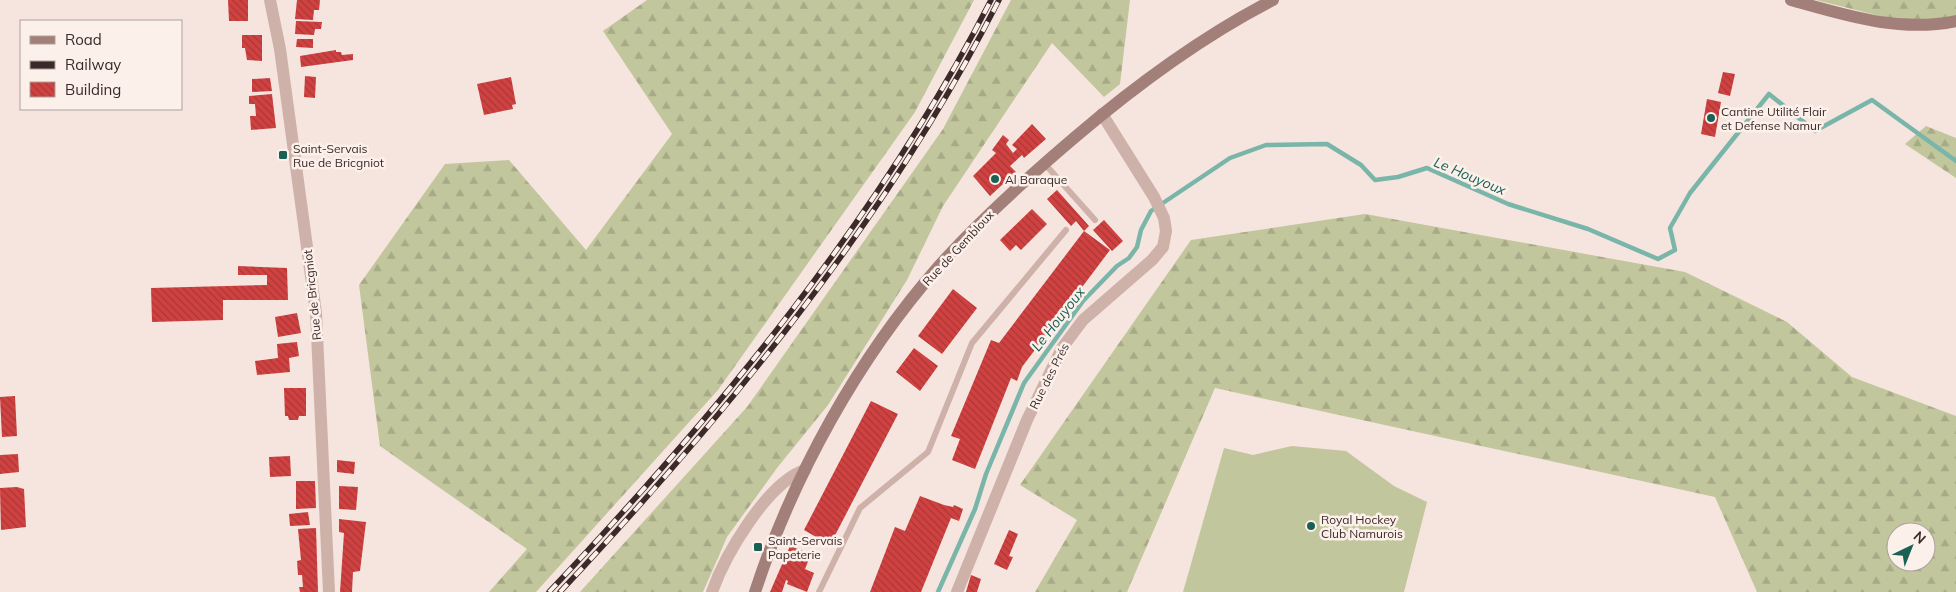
<svg xmlns="http://www.w3.org/2000/svg" width="1956" height="592" viewBox="0 0 1956 592" font-family="Mulish,sans-serif">
  <style>
    .grass { fill: #c1c69c }
    .forest { fill: url(#forest-firs); fill-rule: evenodd }
    .lines { fill: none; stroke-linecap: round; stroke-linejoin: round }
    .stream { stroke: #7ab5a9; stroke-width: 4.5 }
    .building { fill: url(#building-back-hatch) }
    .lane { stroke: #ceb1a8; stroke-width: 6 }
    .street { stroke: #ceb1a8; stroke-width: 12 }
    .secondary { stroke: #a37f79; stroke-width: 12 }
    .rail-casing { stroke: #3b2a29; stroke-width: 5.5 }
    .rail { stroke: #fcf0eb; stroke-width: 4; stroke-dasharray: 11; stroke-linecap: butt }
    .poi-dot { fill: #1a6155; stroke: #fcf0eb; stroke-width: 2 }
    .labels { text-anchor: middle; dominant-baseline: central; stroke-width: 5; stroke-linejoin: round; paint-order: stroke }
    .poi-label { font-size: 12px; fill: #3b2a29; stroke: #fcf0eb; text-anchor: start }
    .street-label { font-size: 12px; fill: #3b2a29; stroke: #fcf0eb }
    .water-label { font-size: 14px; font-style: italic; fill: #1a6155; stroke: #fcf0eb }
  </style>
  <defs>
    <pattern id="forest-firs" width="22" height="20" patternUnits="userSpaceOnUse" patternTransform="scale(1.25)"><rect width="22" height="20" fill="#c1c69c"/><path d="M5 1l3.5 6h-7zM16 11l3.5 6h-7z" fill="#a7aa86"/></pattern>
    <pattern id="building-back-hatch" width="6" height="6" patternUnits="userSpaceOnUse" patternTransform="scale(1.25)"><rect width="6" height="6" fill="#d04241"/><path d="M-1 5l2 2M0 0l6 6M5-1l2 2" fill="none" stroke="#aa3736"/></pattern>
  </defs>
  <rect width="100%" height="100%" fill="#f5e5de"/>
  <path class="grass" d="M1292 446 1346 451 1394 486 1427 502 1404 592H1183L1224 448 1253 455Z"/>
  <path class="forest" d="M647 0H974L915 112 718 390 536 592H489L527 549 380 446 359 285 445 164 509 160 586 250 672 134 603 31Z
    M1011 0H1130L1120 84 1104 97 1052 43 943 206 907 280 828 405 777 468 727 537 703 592H580L747 407 943 129Z
    M1816 0H1956V21L1892 19Z
    M1926 126 1956 138V178L1905 144Z
    M1365 214 1685 272 1787 322 1852 377 1956 416V592H1757L1715 497 1215 388 1127 592H1035L1077 520 1020 485 1191 240ZM1896 532H1926V562H1896Z"/>
  <g class="lines">
    <path class="stream" d="M938 592 975 509 986 474 1024 383 1083 301 1117 266 1129 258 1137 247 1141 230 1151 211 1230 158 1266 145 1327 144 1361 165 1375 180 1398 177 1427 168 1508 204 1588 229 1658 259 1675 250 1670 228 1690 193 1769 94 1815 131 1872 100 1956 161"/>
  </g>
  <path class="building" d="M228 0H248V21H229Z
    M297 0H320L319 10H314L313 20 295 19Z
    M296 21 322 22 321 29H315L314 35 295 34Z
    M242 35H262V61L247 60 245 48H242Z
    M297 39H313V48L296 47Z
    M336 50V52H341L342 55 353 54V60L301 67 300 56Z
    M1723 72 1735 74 1730 96 1718 93Z
    M305 76 316 77 315 98 304 97Z
    M511 77 516 104 512 105 513 109 484 115 477 84Z
    M270 78 272 91 252 92V79Z
    M272 94 276 128 251 130 250 116H256L255 104H249V96Z
    M1707 99 1721 102 1715 137 1701 134Z
    M1032 124 1046 139 1024 158 1022 155 1010 166 1016 172 990 196 973 176 996 153 992 150 1003 135 1009 140 1006 144 1013 153 1017 149 1012 145Z
    M1057 190 1089 226 1084 231 1076 221 1071 226 1047 199Z
    M1032 209 1047 224 1021 250 1016 245 1010 251 1000 240Z
    M1104 220 1123 241 1112 251 1093 230Z
    M1084 231 1110 250 1022 367 1017 381 1011 378 975 469 952 460 960 439 951 436 991 340 999 343Z
    M238 266 287 268 288 300H223V320L152 322 151 288 267 285V275H238Z
    M953 289 977 308 942 354 918 336Z
    M297 313 301 333 278 337 275 317Z
    M297 342 299 356 289 358 290 372 257 375 255 361 278 358 277 344Z
    M914 348 938 366 920 391 896 372Z
    M284 388H306V416H299L298 420H289L288 416H285Z
    M15 396 17 436 2 437 0 397Z
    M871 401 898 414 830 545 804 530Z
    M18 454 19 472 0 474V455Z
    M290 456 291 476 270 477 269 457Z
    M337 460 355 462 354 474 337 472Z
    M296 481H315L316 508 296 509Z
    M339 486 358 487 356 510 339 509Z
    M17 487 24 489 26 527 1 530 0 488Z
    M920 496 944 505 953 507 954 505 963 509 959 521 951 518 921 592H870L895 527 905 531Z
    M308 512 310 525 290 526 289 514Z
    M339 519 366 522 360 571 353 572 352 592H340L344 533 339 532Z
    M316 528 318 592H300L299 587H303L302 575H298L297 561 301 560 298 529Z
    M1009 530 1018 534 1009 556 1013 557 1007 570 994 564Z
    M790 546 811 554 805 569 814 573 807 592 787 584 788 581 786 580 782 592H770Z
    M971 575 981 579 977 592H966Z"/>
  <g class="lines">
    <path class="lane" d="M1044 163 1095 220
      M819 592 860 508 928 452 972 343 1066 230"/>
    <path class="street" d="M270 0 280 49 316 313 329 592
      M712 592C725 555 767 483 805 470
      M957 592 1027 420 1062 348 1083 320 1152 260 1163 247 1166 231 1164 218 1154 197 1102 114"/>
    <path class="secondary" d="M1791 0C1845 15 1899 33 1956 21
      M755 592C793 476 858 358 939 266 980 220 1027 178 1074 138 1135 86 1201 37 1273 0"/>
    <defs>
      <path id="rail" d="M549 592C718 413 878 220 991 0
        M560 592C728 413 887 220 999 0"/>
    </defs>
    <use href="#rail" class="rail-casing"/>
    <use href="#rail" class="rail"/>
  </g>
  <g class="poi-dot">
    <circle cx="1711" cy="118" r="5"/>
    <rect x="278" y="150" width="10" height="10" rx="2.5"/>
    <circle cx="995" cy="179" r="5"/>
    <circle cx="1311" cy="526" r="5"/>
    <rect x="753" y="542" width="10" height="10" rx="2.5"/>
  </g>
  <g class="labels">
    <g class="poi-label">
      <text x="1721" y="111">Cantine Utilité Flair<tspan x="1721" dy="14">et Defense Namur</tspan></text>
      <text x="293" y="148">Saint-Servais<tspan x="293" dy="14">Rue de Bricgniot</tspan></text>
      <text x="1005" y="179">Al Baraque</text>
      <text x="1321" y="519">Royal Hockey<tspan x="1321" dy="14">Club Namurois</tspan></text>
      <text x="768" y="540">Saint-Servais<tspan x="768" dy="14">Papeterie</tspan></text>
    </g>
    <g class="street-label">
      <text transform="translate(958 248) rotate(-47)">Rue de Gembloux</text>
      <text transform="translate(312 295) rotate(-96)">Rue de Bricgniot</text>
      <text transform="translate(1049 376) rotate(-63)">Rue des Prés</text>
    </g>
    <g class="water-label">
      <text transform="translate(1470 176) rotate(23)">Le Houyoux</text>
      <text transform="translate(1058 319) rotate(-52)">Le Houyoux</text>
    </g>
  </g>
  <rect x="20" y="20" width="162" height="90" fill="#fcf0eb" stroke="#afa19d"/>
  <rect x="30" y="36" width="25" height="8" fill="#a37f79" stroke="#afa19d"/>
  <text x="65" y="45" font-size="15" fill="#3b2a29">Road</text>
  <rect x="30" y="61" width="25" height="8" fill="#3b2a29" stroke="#afa19d"/>
  <text x="65" y="70" font-size="15" fill="#3b2a29">Railway</text>
  <rect x="30" y="82" width="25" height="15" fill="url(#building-back-hatch)" stroke="#afa19d"/>
  <text x="65" y="95" font-size="15" fill="#3b2a29">Building</text>
  <g transform="translate(1911 547) rotate(43)"><circle r="24" fill="#fcf0eb" stroke="#afa19d"/>
  <path d="M0-4L9 19L0 12L-9 19Z" fill="#1a6155"/>
  <text y="-8" font-size="14" font-weight="bold" text-anchor="middle" fill="#3b2a29">N</text>
  </g>
</svg>
